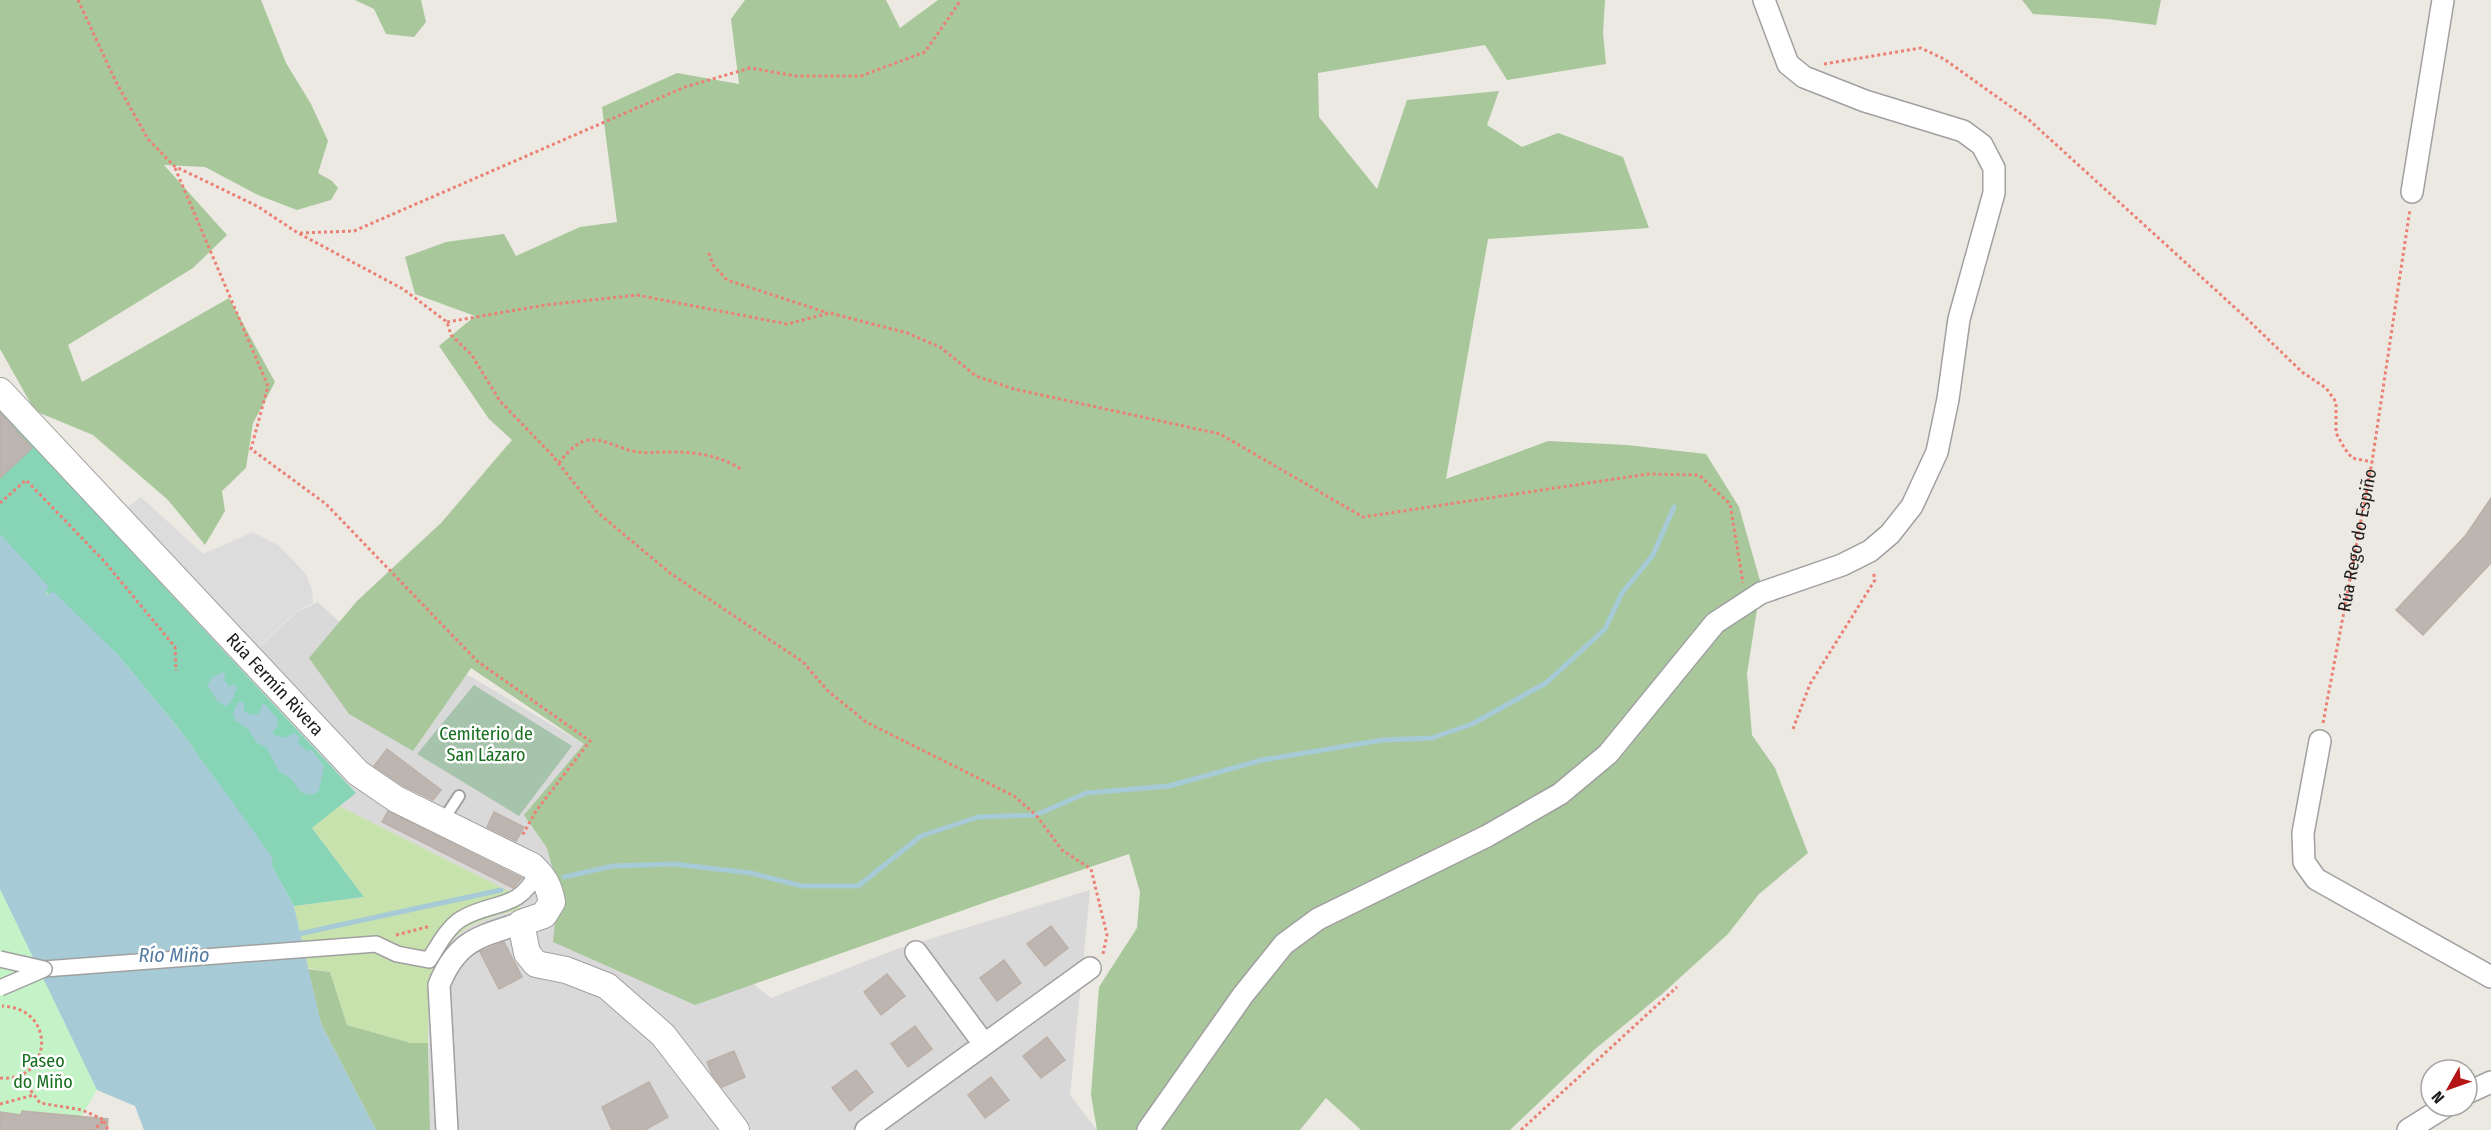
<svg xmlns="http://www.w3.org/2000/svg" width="2491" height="1130" viewBox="0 0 2491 1130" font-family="'Fira Sans Condensed',sans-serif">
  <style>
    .residential { fill: #dad9d9 }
    .grass { fill: #c7e2ad }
    .forest { fill: #a8c79b }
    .cemetery { fill: #a6c3ab }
    .park { fill: #c3f3c7 }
    .pitch { fill: #88d4b7 }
    .parking { fill: #dcdcdc }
    .water { fill: #a7cbd6 }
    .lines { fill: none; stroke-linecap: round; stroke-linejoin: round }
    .stream { stroke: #a7cbd6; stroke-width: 5 }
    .building { fill: #bcb5b0; stroke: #bcb0a7; stroke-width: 1.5 }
    .service-casing { stroke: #a0a0a0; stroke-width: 14 }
    .pedestrian-casing { stroke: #a0a0a0; stroke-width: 18 }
    .minor-casing { stroke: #a0a0a0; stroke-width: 24 }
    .tertiary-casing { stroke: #a0a0a0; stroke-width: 28 }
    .path { stroke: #eb8175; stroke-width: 3; stroke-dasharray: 3 3; stroke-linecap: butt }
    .service { stroke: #fff; stroke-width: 10 }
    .pedestrian { stroke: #fff; stroke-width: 15 }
    .minor { stroke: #fff; stroke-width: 21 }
    .tertiary { stroke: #fff; stroke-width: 26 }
    .pedestrian-bridge-casing { stroke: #a0a0a0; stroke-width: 18; stroke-linecap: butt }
    .pedestrian-bridge { stroke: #fff; stroke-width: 15 }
    .labels { text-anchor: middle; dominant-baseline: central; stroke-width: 5; stroke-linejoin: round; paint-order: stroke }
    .street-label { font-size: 18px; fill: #1c1c1c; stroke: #fff }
    .park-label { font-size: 18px; fill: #166e1e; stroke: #fff }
    .water-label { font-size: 20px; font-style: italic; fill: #537aa1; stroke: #fff }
  </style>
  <rect width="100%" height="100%" fill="#ece9e3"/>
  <path class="residential" d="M318 602 363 644 458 669 589 747 543 818 771 998 897 949 1090 890 1070 1095 1097 1130H430L428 1007 432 981 440 955 452 940 467 928 480 921 520 909 515 894 339 806 355 793 239 666 297 612Z"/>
  <path class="grass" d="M339 806 515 894 521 909C507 913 493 916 481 921 429 942 428 996 428 1043H411L347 1025 330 972 308 968 294 906 364 897 312 828Z"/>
  <path class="forest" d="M0 0H261L286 63 311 104 328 141 318 173 332 181 338 188 331 200 297 210 258 195 205 167 164 165 227 235 193 268 68 345 82 382 229 298 275 382 253 423 246 468 222 491 225 511 205 545 168 500 93 435 35 411 0 349Z
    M355 0H421L426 22 414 37 386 34 374 9Z
    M745 0H886L900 28 938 0H1605L1603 33 1606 64 1507 80 1485 45 1318 73 1319 117 1377 189 1407 100 1499 91 1487 125 1522 147 1558 133 1623 157 1649 228 1488 239 1446 479 1548 441 1627 445 1706 454 1739 507 1761 584 1747 674 1752 735 1775 768 1808 853 1759 894 1728 934 1662 994 1594 1050 1510 1130H1361L1326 1098 1300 1130H1097L1091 1095 1099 987 1137 928 1140 892 1129 854 992 900 695 1005 553 942 558 889 547 848 524 815 584 744 471 668 413 751 349 714 309 658 357 601 441 523 512 440 489 419 439 346 475 316 415 294 405 257 446 242 504 234 516 256 580 227 617 222 602 107 677 73 739 84 731 19Z
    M2022 0H2161L2156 25 2107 19 2033 14Z
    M308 969 330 972 347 1025 411 1043H428L430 1130H376L321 1024Z"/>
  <path class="cemetery" d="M474 685 572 746 519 816 417 754Z"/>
  <path class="park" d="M0 889 97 1090 81 1117 22 1111 21 1115 0 1112Z"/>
  <path class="pitch" d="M0 410 356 793 312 828 364 897 294 906 271 865 272 858 179 729 117 654 45 591 37 598 0 573Z"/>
  <path class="parking" d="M141 497 203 554 253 532 279 546 306 574 312 590 313 603 297 611 254 651 122 511Z"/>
  <path class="water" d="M0 534 49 587 45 591 48 595 53 591 117 654 179 729 273 858 271 865 294 906 321 1024 376 1130H144L135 1106 97 1090 0 889Z
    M222 672 226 677 224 679 229 687 234 684 237 688 231 702 226 706 218 702 207 685 212 678Z
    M238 702 244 703V711L252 715 259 713 263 703 278 719 277 727 272 734 284 738 294 733 300 737 298 743 307 751 312 750 324 766 319 791 312 795 302 793 291 779 279 771 266 747 257 743 249 730 235 720 233 713Z"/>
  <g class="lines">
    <path class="stream" d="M564 877 613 866 674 864 751 873 802 886H858L921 836 978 817 1036 815 1086 793 1169 786 1262 760 1383 740 1432 738 1472 724 1546 683 1605 629 1622 593 1653 555 1674 507
      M294 935 501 890"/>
  </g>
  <path class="building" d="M0 413 32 448 0 478Z
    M2491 498V563L2423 635 2396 610 2466 535Z
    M387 749 441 790 433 800 404 786 374 766Z
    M388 811 522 878 521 879 513 888 382 822Z
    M494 812 524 827 516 841 487 827Z
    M1051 926 1068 948 1045 966 1027 944Z
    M504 942 522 977 499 989 480 952Z
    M1004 960 1021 983 997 1001 980 978Z
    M887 974 905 996 881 1015 864 992Z
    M915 1026 932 1049 908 1067 891 1044Z
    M1047 1037 1065 1060 1041 1078 1023 1056Z
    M734 1051 745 1077 722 1087 712 1074 707 1062Z
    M856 1070 873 1092 850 1111 832 1088Z
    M991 1077 1009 1100 985 1118 968 1095Z
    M649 1082 668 1117 645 1130H612L602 1107Z
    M22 1111 108 1119 107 1130H0V1112L21 1115Z"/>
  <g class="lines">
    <defs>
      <path id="service" d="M442 822 459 796"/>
      <path id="pedestrian" d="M44 969 376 944 397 954 429 960C438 946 447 928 461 919 492 900 519 912 538 871"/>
      <path id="minor" d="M2412 192 2443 0
        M2320 741 2303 833 2304 862 2316 879 2491 977
        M916 952 984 1044
        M2467 1093 2491 1082
        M447 1130 439 985C457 940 479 937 521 923
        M866 1130 1090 968
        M1148 1130 1243 995 1284 944 1318 919 1487 836 1560 794 1608 754 1715 623 1761 593 1842 565 1870 551 1890 534 1912 506 1937 452 1948 399 1959 319 1994 193V168L1982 145 1963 131 1865 101 1804 77 1788 64 1764 0
        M2408 1130 2446 1106"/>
      <g id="tertiary">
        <path id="s2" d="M0 391 358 773 396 799 532 866C544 877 549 886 552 902L544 915 521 923 527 953 536 964 566 970 607 986 663 1035 736 1130"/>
      </g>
    </defs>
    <use href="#service" class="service-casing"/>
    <use href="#pedestrian" class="pedestrian-casing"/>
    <use href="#minor" class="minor-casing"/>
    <use href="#tertiary" class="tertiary-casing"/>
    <g class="path">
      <path d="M78 0 116 82 148 139 174 166 257 206 298 233 403 289 447 322 451 335 471 354 500 401 552 455 597 512 670 573 803 662 827 690 866 722 1014 796 1036 815 1062 850 1091 869 1107 935 1103 954"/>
      <path d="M1824 64 1921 48 1944 59 2028 119 2243 315 2302 372 2326 388 2336 402V433L2345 449 2352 458 2372 462"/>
      <path d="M175 168 268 386 251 449 326 504 477 661 590 741 536 811 522 836"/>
      <path d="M300 233 354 231 685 87 750 68 796 76H861L925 52 961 0"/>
      <path d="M709 253 713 265 727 280 828 313"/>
      <path d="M447 322 545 305 637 295 787 324 830 313 907 333 940 347 976 376 1014 389 1220 434 1363 517 1648 474 1699 475 1730 504 1743 583"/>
      <path d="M559 463C566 454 576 442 588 440 603 438 618 448 633 451 644 454 654 452 665 452 691 451 719 455 741 469"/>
      <path d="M0 503 26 480 104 561 175 647 176 671"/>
      <path id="s1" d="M2323 723 2372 462 2410 209"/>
      <path d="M1793 729 1810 684 1875 580 1873 571"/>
      <path d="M396 935 431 926"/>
      <path d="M20 1076 40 1103 82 1110 104 1120 94 1130"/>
      <path d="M0 1078C52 1083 58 1008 2 1006"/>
      <path d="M0 1104 34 1095"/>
      <path d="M104 1121 108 1130"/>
      <path d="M1521 1130 1677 987"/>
    </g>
    <use href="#service" class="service"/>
    <use href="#pedestrian" class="pedestrian"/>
    <use href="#minor" class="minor"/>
    <use href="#tertiary" class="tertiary"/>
    <defs>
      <path id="pedestrian-bridge" d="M0 959 44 969 0 988"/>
    </defs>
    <use href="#pedestrian-bridge" class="pedestrian-bridge-casing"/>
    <use href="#pedestrian-bridge" class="pedestrian-bridge"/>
  </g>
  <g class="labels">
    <g class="street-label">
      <text stroke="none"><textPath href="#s1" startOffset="186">Rúa Rego do Espiño</textPath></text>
      <text stroke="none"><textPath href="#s2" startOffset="402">Rúa Fermín Rivera</textPath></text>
    </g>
    <g class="park-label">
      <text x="486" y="734">Cemiterio de<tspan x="486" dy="21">San Lázaro</tspan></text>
      <text x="43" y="1061">Paseo<tspan x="43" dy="21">do Miño</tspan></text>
    </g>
    <g class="water-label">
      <text x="174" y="955">Río Miño</text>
    </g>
  </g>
  <g transform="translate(2449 1088) rotate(230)"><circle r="28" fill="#ffffff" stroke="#a4a4a4" stroke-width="1.5"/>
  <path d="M0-4.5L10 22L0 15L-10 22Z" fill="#b41414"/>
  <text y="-9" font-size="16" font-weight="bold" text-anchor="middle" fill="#1c1c1c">N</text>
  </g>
</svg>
